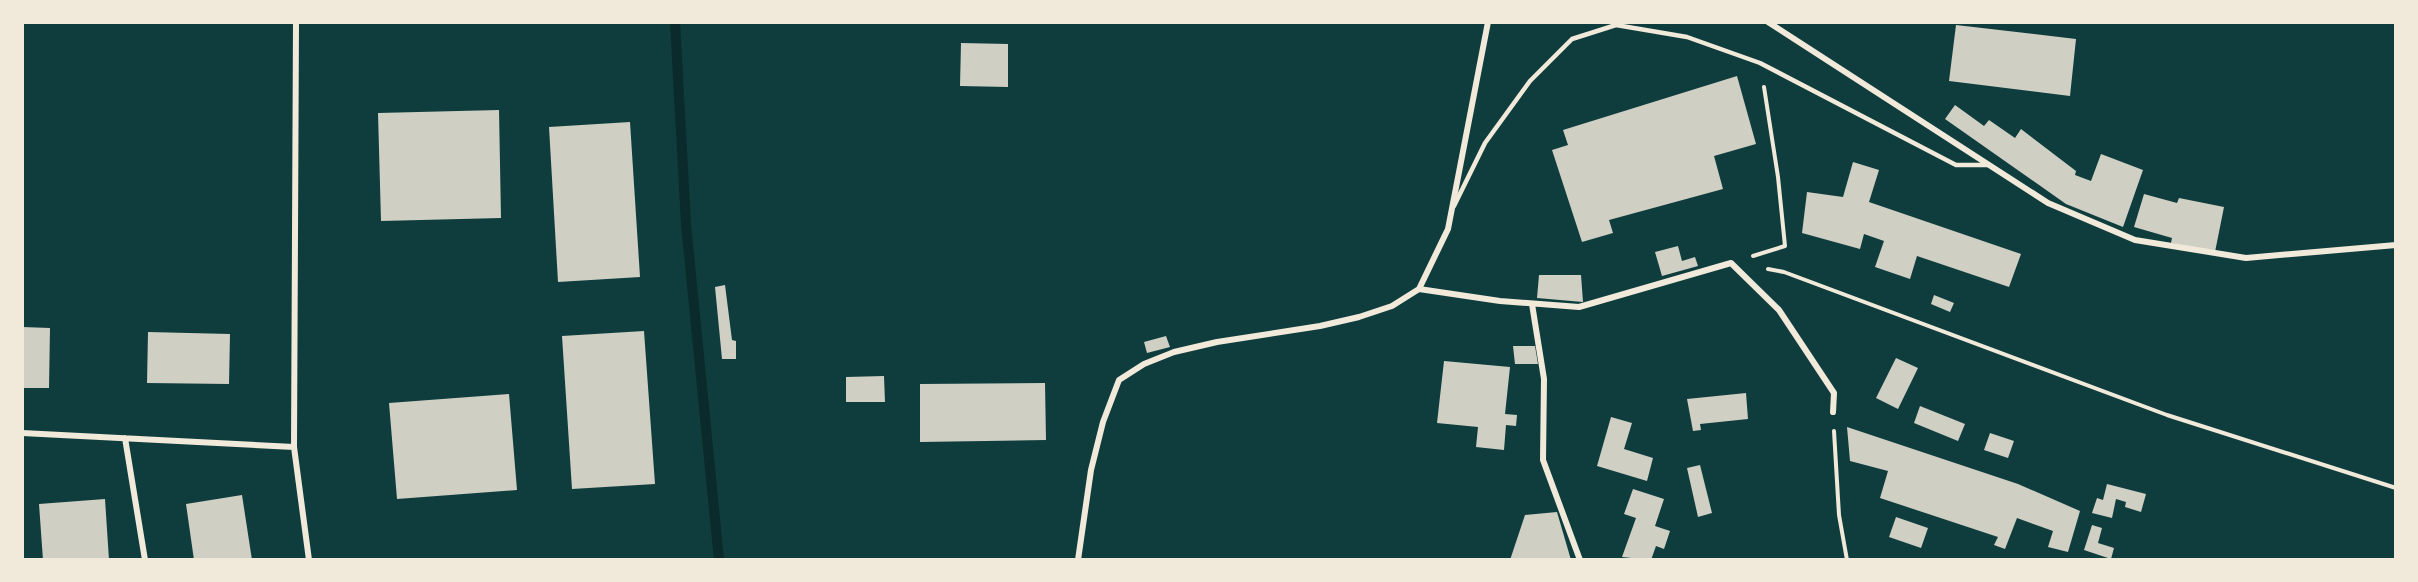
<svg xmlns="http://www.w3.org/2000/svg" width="2418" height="582" viewBox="0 0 2418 582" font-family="Barlow,sans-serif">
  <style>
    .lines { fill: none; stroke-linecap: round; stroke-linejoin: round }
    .stream { stroke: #0a2a2b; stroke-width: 10 }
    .building { fill: #cfcfc3 }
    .path { stroke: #f1e9da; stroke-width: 4 }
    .service { stroke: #f1e9da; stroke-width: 4.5 }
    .minor { stroke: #f1e9da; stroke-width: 6 }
  </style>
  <rect width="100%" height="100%" fill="#0f3d3e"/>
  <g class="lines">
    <path class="stream" d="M675 22 686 224 719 560"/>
  </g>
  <path class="building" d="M1956 25 2076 39 2070 96 1949 81Z
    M961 43 1008 44V87L960 86Z
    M1737 76 1756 144 1714 156 1723 189 1609 220 1613 233 1582 242 1552 150 1568 145 1563 130Z
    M1955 105 1984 126 1989 120 2015 138 2021 129 2076 171 2075 175 2091 181 2101 154 2143 170 2123 227 2066 204 1945 119Z
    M499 110 501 218 381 221 378 113Z
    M630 122 640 277 558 282 549 127Z
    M1853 162 1879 170 1869 202 2021 254 2009 287 1917 256 1910 279 1875 267 1884 241 1864 234 1860 249 1802 233 1807 192 1843 197Z
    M2144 194 2177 203 2179 198 2224 207 2215 252 2171 243 2172 238 2134 227Z
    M1678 246 1682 261 1695 257 1698 266 1662 276 1655 252Z
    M1539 275H1581L1583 302 1537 298Z
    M725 285 732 340 736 341V359H722L715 287Z
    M1934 295 1954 303 1950 312 1931 304Z
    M22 327 50 328 49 388H22Z
    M644 331 655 484 572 489 562 336Z
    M148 332 230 334 229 384 147 383Z
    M1166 336 1170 347 1147 353 1144 342Z
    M1513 346H1535L1538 364H1515Z
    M1896 358 1918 368 1898 409 1876 398Z
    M1444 361 1510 367 1505 414 1517 415 1516 426 1506 425 1504 450 1476 447 1478 427 1437 423Z
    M884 376 885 402H846V377Z
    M1045 383 1046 440 920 442V384Z
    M1746 393 1748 419 1700 424 1701 430 1693 431 1687 399Z
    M509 394 517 490 397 499 389 403Z
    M1920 406 1965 424 1958 441 1914 423Z
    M1611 417 1632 423 1624 449 1653 458 1647 481 1597 466Z
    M1847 427 2018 484 2080 511 2068 552 2048 547 2053 531 2017 518 2005 549 1994 545 1998 537 1880 498 1888 471 1850 461Z
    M1990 433 2014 441 2008 458 1984 450Z
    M1700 465 1712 513 1698 517 1687 468Z
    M2107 484 2146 494 2141 512 2125 507 2126 502 2116 499 2112 518 2092 513 2097 498 2103 500Z
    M1633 489 1664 499 1655 526 1670 531 1664 549 1656 546 1651 560 1622 557 1636 518 1624 514Z
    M242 495 252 560H194L186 504Z
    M105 499 109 560H43L39 504Z
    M1557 512 1571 560H1510L1525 515Z
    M1896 517 1928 528 1921 548 1889 537Z
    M2092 525 2102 528 2098 543 2114 548 2111 559 2084 550Z"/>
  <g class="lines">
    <path class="path" d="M1753 256 1785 246 1778 177 1764 87
      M1768 269 1784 272 2167 415 2396 488
      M1834 431 1839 515 1847 560"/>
    <path class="service" d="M1454 206 1485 143 1530 81 1572 39 1616 25 1687 37 1760 63 1956 165H1988"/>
    <path class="minor" d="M296 22 294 447 309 560
      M1768 22 2048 203 2135 240 2246 258 2396 245
      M1419 289 1500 301 1579 307 1731 263 1779 310 1834 393 1833 412
      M1532 304 1544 379 1543 460 1580 560
      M22 433 294 447
      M125 438 145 560
      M1078 560 1091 470 1103 422 1119 380 1144 364 1174 352 1217 342 1320 326 1359 317 1392 306 1419 289 1448 229 1488 22"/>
  </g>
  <rect width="2418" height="582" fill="none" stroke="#f1e9da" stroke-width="48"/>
</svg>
